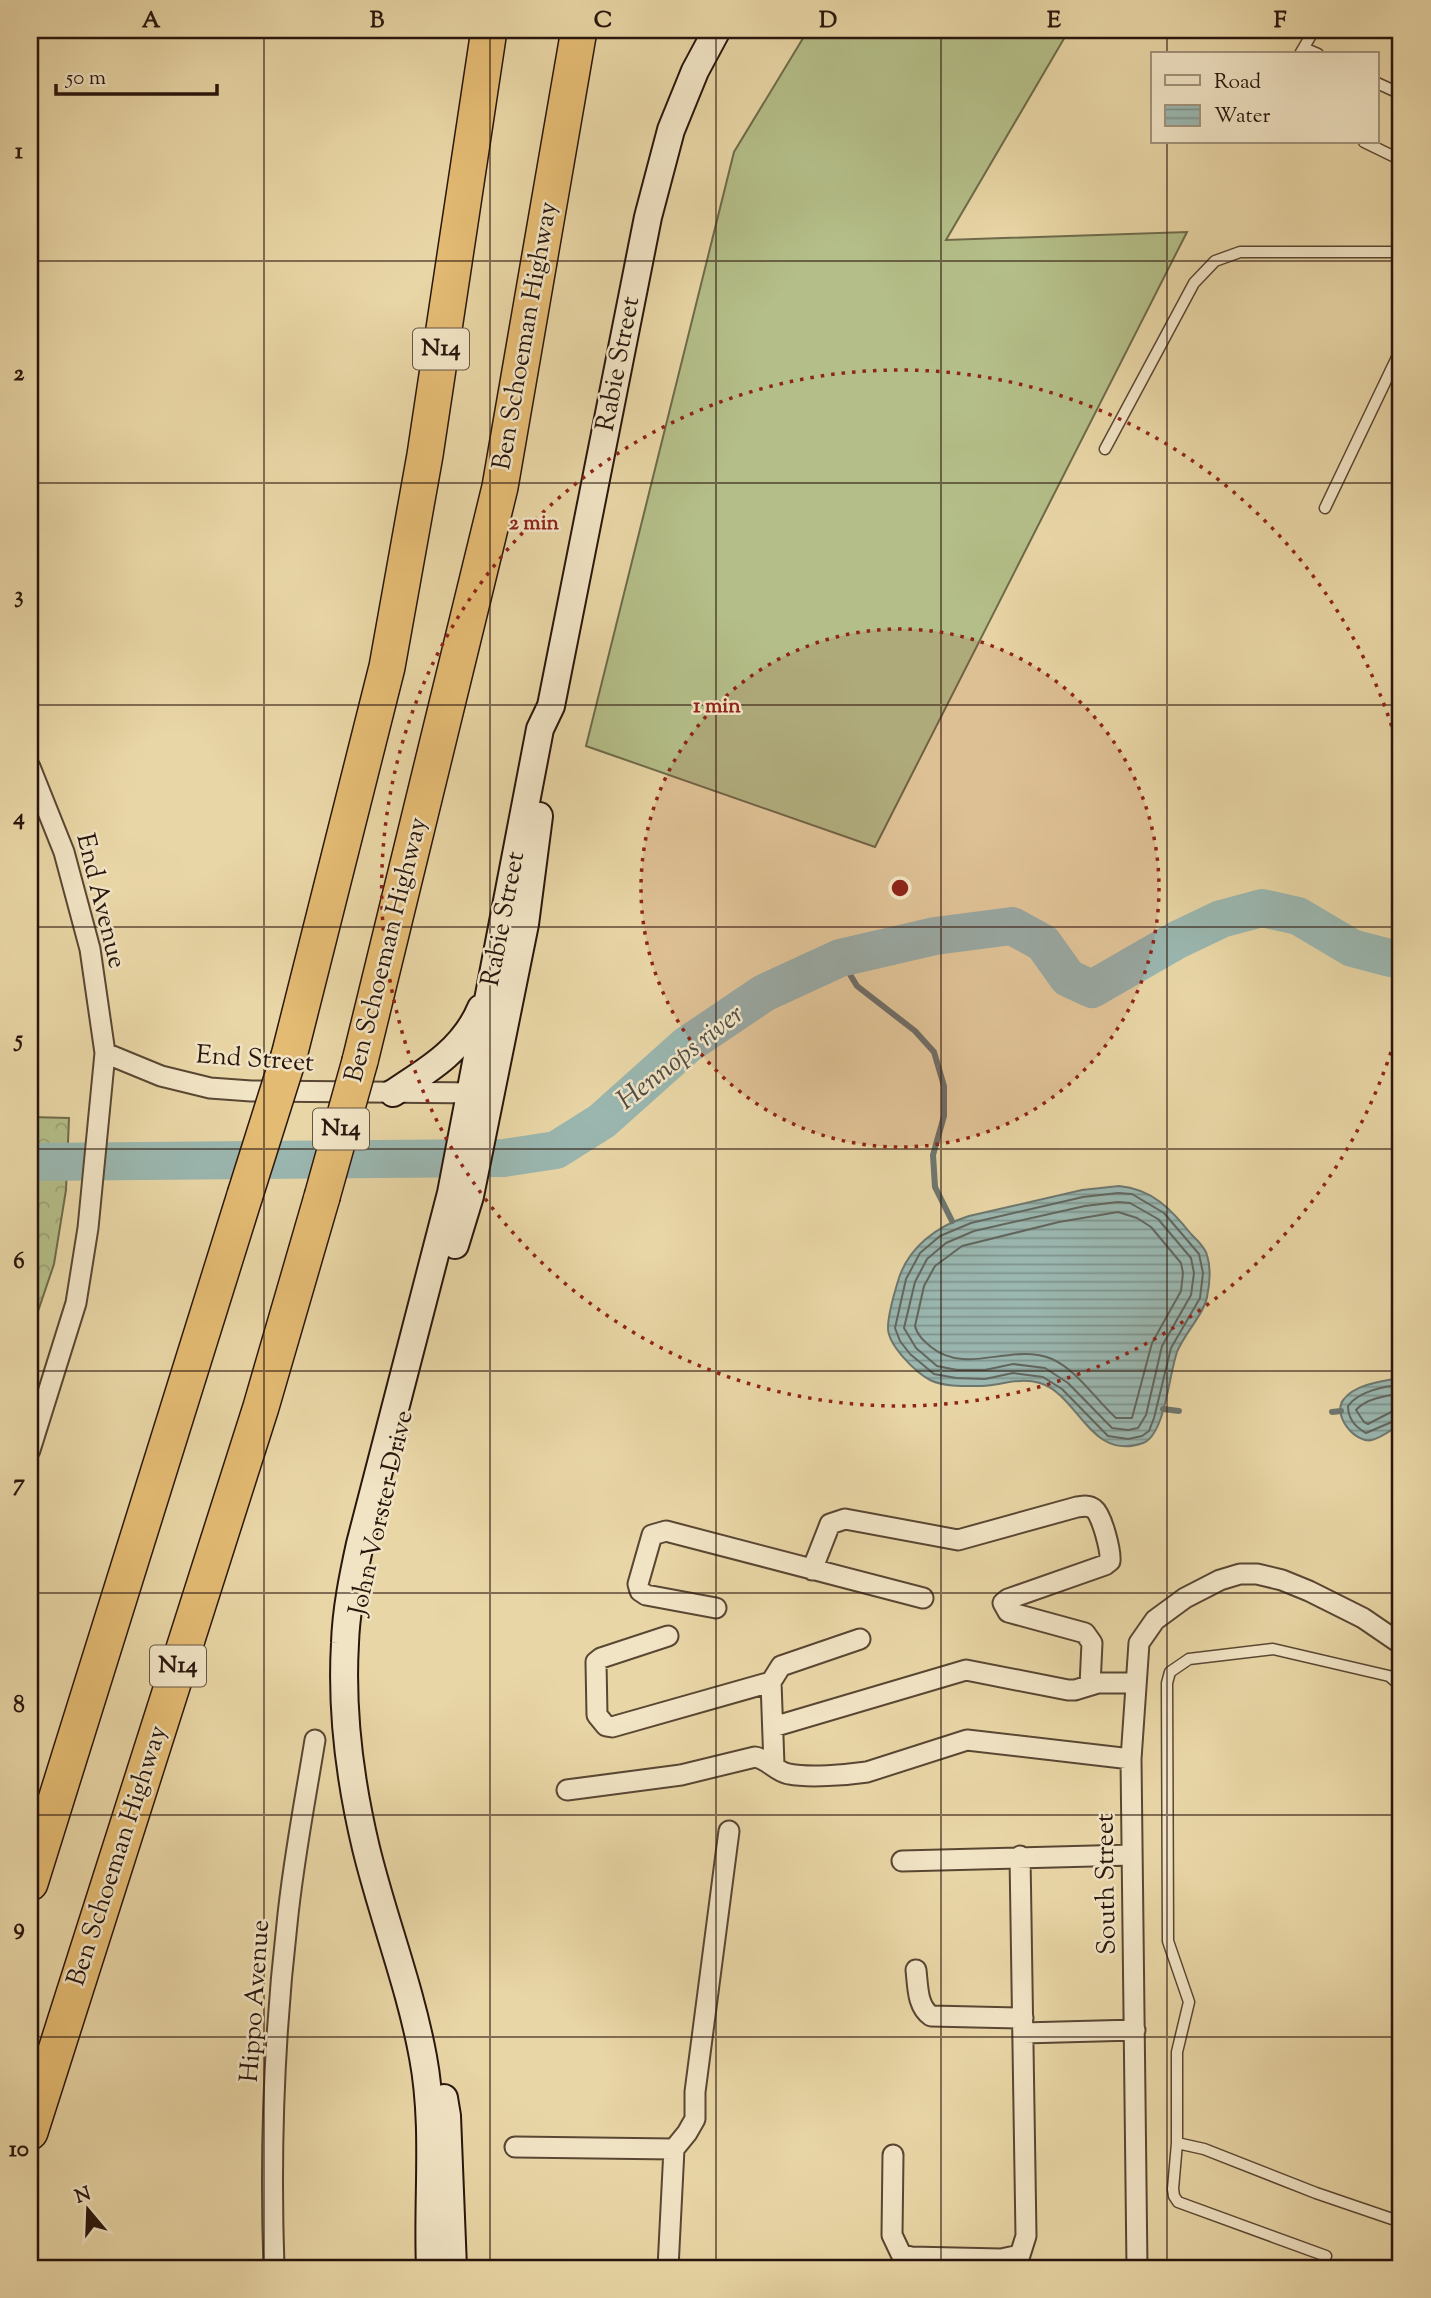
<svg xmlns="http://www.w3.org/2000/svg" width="1431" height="2298" viewBox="0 0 1431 2298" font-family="'Sorts Mill Goudy',serif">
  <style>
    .forest { fill: url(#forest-crowns); stroke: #6e6a4a; stroke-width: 2 }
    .garden { fill: #b4be88; stroke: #6e6a4a; stroke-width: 2 }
    .water { fill: url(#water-rules); stroke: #6d776f; stroke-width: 2 }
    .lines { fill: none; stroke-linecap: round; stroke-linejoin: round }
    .shore { stroke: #62665e; stroke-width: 2 }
    .stream { stroke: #6d776f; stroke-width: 6 }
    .river { stroke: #9ab7b0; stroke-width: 38 }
    .service-casing { stroke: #594633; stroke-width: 13 }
    .minor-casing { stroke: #594633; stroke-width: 23 }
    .secondary-casing { stroke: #29160d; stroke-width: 30 }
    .motorway-casing { stroke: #29160d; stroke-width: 38 }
    .service { stroke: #f1e4c5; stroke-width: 10 }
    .minor { stroke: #f1e4c5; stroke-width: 19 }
    .secondary { stroke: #f1e4c5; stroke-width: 26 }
    .motorway { stroke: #e4bb73; stroke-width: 35 }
    .motorway-bridge-casing { stroke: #29160d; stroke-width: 38; stroke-linecap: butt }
    .motorway-bridge { stroke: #e4bb73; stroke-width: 35 }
    .grid { fill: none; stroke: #29160d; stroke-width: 2; stroke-opacity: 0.55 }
    .ring { fill: none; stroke: #8f2418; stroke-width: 3.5; stroke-dasharray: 3.5 7 }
    .labels { text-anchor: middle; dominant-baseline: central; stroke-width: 5; stroke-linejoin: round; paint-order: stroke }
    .shield { fill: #f1e4c5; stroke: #655444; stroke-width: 2 }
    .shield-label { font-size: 24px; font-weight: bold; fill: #29160d }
    .street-label { font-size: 26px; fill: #29160d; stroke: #f1e4c5 }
    .water-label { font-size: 28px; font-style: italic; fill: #514e46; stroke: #f1e4c5 }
    .centre { fill: #8f2418; stroke: #f1e4c5; stroke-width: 3.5 }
    .ring-label { font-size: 21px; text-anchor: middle; font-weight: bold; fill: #8f2418; stroke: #f1e4c5; stroke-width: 5; stroke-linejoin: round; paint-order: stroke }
    .neatline { fill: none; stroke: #29160d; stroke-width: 2.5 }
    .grid-label { font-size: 23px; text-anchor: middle; font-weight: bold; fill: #29160d }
  </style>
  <defs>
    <pattern id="forest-crowns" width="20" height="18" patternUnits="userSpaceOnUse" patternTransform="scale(1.75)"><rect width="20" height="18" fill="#b4be88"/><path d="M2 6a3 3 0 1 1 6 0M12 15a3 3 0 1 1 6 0" fill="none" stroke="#9ba374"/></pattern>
    <pattern id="water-rules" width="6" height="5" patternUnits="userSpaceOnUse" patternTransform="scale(1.75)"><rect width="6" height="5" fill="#9ab7b0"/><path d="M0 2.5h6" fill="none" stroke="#7e948e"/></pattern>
  </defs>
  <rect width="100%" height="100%" fill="#e9d6a6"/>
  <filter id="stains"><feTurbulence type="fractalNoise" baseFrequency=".00286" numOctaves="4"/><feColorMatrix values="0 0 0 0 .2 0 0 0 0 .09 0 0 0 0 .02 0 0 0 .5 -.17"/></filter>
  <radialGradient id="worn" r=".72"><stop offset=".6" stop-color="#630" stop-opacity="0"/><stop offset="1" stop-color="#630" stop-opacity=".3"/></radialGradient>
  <path class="forest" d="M30 1117 69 1118 66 1190 54 1264 30 1335Z"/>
  <path class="garden" d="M808 30H1069L946 240 1187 232 875 847 586 746 734 152Z"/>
  <path class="water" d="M1119 1186C1152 1189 1171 1209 1191 1234 1197 1240 1205 1247 1207 1255 1211 1268 1210 1283 1207 1297 1204 1314 1184 1334 1177 1352 1169 1374 1165 1435 1143 1443 1090 1462 1079 1395 1040 1383 1019 1377 1002 1385 982 1386 966 1386 944 1387 930 1380 915 1372 888 1345 888 1328 888 1313 894 1295 898 1281 908 1247 937 1226 969 1216L1082 1190Z
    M1394 1379H1401V1424C1392 1429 1383 1437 1372 1440 1355 1444 1331 1414 1344 1399 1355 1385 1378 1382 1394 1379Z"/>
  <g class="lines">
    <path class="shore" d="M1118 1193 1132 1194 1164 1213 1199 1254 1203 1273 1200 1298 1171 1348 1154 1418 1149 1431 1142 1436 1128 1439 1108 1436 1062 1389 1043 1377 1013 1373 985 1379 956 1378 934 1374 910 1354 900 1341 895 1328 906 1279 920 1253 940 1236 971 1223 1083 1197Z
      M1118 1202 1130 1203 1158 1219 1191 1258 1194 1273 1191 1295 1162 1346 1146 1415 1138 1428 1128 1430 1112 1428 1068 1383 1045 1368 1013 1364 985 1370H957L937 1366 916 1348 904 1328 915 1282 927 1259 946 1243 974 1231 1085 1206Z
      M1118 1212 1137 1218 1151 1227 1181 1263 1183 1273 1181 1291 1152 1343 1132 1418H1116C1095 1399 1078 1371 1052 1359 1012 1342 967 1376 931 1347 924 1341 917 1335 915 1326L924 1286 935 1266 962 1246 1059 1222Z
      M1401 1385C1383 1386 1358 1392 1348 1406 1348 1419 1355 1427 1366 1433L1401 1418
      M1401 1394C1387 1395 1365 1399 1356 1410L1364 1422 1368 1424 1393 1411 1401 1410"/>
    <path class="stream" d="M840 958 857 986 915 1031 934 1052 944 1086V1116L933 1155 935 1187 952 1221
      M1163 1409 1179 1411
      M1332 1412 1341 1411"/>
    <path class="river" d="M30 1162 504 1158 556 1150 602 1121 687 1045 764 993 840 958 935 936 1012 926 1043 943 1068 978 1092 989 1177 940 1221 919 1262 908 1298 916 1352 948 1390 958H1401"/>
    <defs>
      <path id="service" d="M1304 48 1318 54
        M1300 54 1314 30
        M1377 83 1401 94
        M1364 142 1401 160
        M1105 449 1194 283 1215 261 1240 252H1401
        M1325 508 1401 349
        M1401 1686 1389 1676 1273 1649 1189 1659 1170 1672 1167 1683 1168 1941 1189 2002 1177 2052V2143L1204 2149 1316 2193 1401 2222
        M1177 2143 1173 2189 1174 2196 1178 2202 1326 2256"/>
      <path id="minor" d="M30 767 64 852 90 949 105 1053 88 1228 76 1303 30 1450
        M105 1053 161 1076 210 1088 251 1091 482 1093
        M812 1570 830 1524 845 1519 958 1540 1077 1507C1084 1506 1089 1505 1094 1509 1102 1515 1111 1551 1110 1561L1105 1565 1008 1599 1003 1603 1008 1612 1085 1633 1092 1643 1090 1685
        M716 1608 646 1595 640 1591 638 1584 652 1535 666 1531 923 1598
        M668 1636 601 1658 596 1662 597 1715 606 1726 612 1727 771 1682
        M773 1727 966 1670 1068 1690H1075L1098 1683H1136
        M774 1765 771 1682 781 1666 860 1639
        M567 1790 681 1775 755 1757C768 1759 776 1772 789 1774 809 1778 846 1775 867 1772L967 1740 1131 1759
        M902 1861 1132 1855
        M916 1970C918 1987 917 2006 931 2016L1023 2018
        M1023 2033 1135 2030
        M515 2147 674 2149
        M893 2155 892 2235 901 2254 911 2257 1001 2259 1020 2255 1026 2236 1020 1856
        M274 2268C270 2154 274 2037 287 1924 293 1862 305 1801 315 1740
        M668 2268 674 2149 687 2133 695 2119V2092L729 1831
        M1137 2268 1131 1759 1139 1643 1155 1620 1185 1598 1220 1580 1240 1574H1257L1282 1580 1309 1591 1363 1618 1401 1644"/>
      <path id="secondary" d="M393 1093C429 1070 464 1049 481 1008
        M455 1245 470 1196 525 924 539 816
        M444 2098 447 2116 453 2268
        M430 2268C427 2198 436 2126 423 2057 410 1986 383 1918 366 1848 350 1781 341 1712 345 1643 346 1610 353 1576 360 1544L451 1193 540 729 551 706 648 217 671 130 695 71 717 30"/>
      <path id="motorway" d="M289 1056 387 667 425 455 489 30
        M360 1061 500 487 579 30
        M30 1883 245 1195
        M30 2132 261 1407 322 1197"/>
    </defs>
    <use href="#service" class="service-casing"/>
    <use href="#minor" class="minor-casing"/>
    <use href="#secondary" class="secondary-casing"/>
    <use href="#motorway" class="motorway-casing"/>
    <use href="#service" class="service"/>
    <use href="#minor" class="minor"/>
    <use href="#secondary" class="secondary"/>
    <use href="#motorway" class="motorway"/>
    <defs>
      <path id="motorway-bridge" d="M245 1195 289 1056
        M322 1197 360 1061"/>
    </defs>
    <use href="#motorway-bridge" class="motorway-bridge-casing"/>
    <use href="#motorway-bridge" class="motorway-bridge"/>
  </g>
  <path class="grid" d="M264 30V2268M490 30V2268M716 30V2268M941 30V2268M1167 30V54M1167 142V2268M30 261H1401M30 483H1401M30 705H1401M30 927H1401M30 1149H1401M30 1371H1401M30 1593H1401M30 1815H1401M30 2037H1401"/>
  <circle cx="900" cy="888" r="259" fill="#8f2418" fill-opacity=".12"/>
  <g class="ring">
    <circle cx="900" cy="888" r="259"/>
    <path d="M1400 1022A518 518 0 1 1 1400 754"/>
  </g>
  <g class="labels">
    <g class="shield">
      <rect x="413" y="328.5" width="56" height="41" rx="5"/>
      <rect x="313" y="1108.5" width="56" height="41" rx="5"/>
      <rect x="150" y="1645.5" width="56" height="41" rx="5"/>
    </g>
    <g class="shield-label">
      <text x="441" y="349">N14</text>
      <text x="341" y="1129">N14</text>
      <text x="178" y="1666">N14</text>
    </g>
    <g class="street-label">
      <text transform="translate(526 336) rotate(-80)">Ben Schoeman Highway</text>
      <text transform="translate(619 364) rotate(-79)">Rabie Street</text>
      <text transform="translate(100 901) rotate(76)">End Avenue</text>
      <text transform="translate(504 919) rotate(-79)">Rabie Street</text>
      <text transform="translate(387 950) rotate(-76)">Ben Schoeman Highway</text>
      <text transform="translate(255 1060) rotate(4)">End Street</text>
      <text transform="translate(382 1513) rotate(-77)">John Vorster Drive</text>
      <text transform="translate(118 1856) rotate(-72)">Ben Schoeman Highway</text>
      <text transform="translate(1107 1884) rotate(-91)">South Street</text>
      <text transform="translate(256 2001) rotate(-86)">Hippo Avenue</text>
    </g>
    <g class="water-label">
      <text transform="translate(681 1058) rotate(-38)">Hennops river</text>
    </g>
  </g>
  <circle cx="900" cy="888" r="10" class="centre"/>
  <g class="ring-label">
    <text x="534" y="529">2 min</text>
    <text x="717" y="712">1 min</text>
  </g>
  <rect width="1431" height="2298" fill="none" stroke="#e9d6a6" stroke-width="77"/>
  <rect x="1151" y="52" width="228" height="91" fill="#f1e4c5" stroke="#a1927b" stroke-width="2"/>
  <rect x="1165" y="75" width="35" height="10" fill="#f1e4c5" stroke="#a1927b" stroke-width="2"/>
  <text x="1214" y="88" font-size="21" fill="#29160d">Road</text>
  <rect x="1165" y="105" width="35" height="21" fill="url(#water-rules)" stroke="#a1927b" stroke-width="2"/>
  <text x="1214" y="122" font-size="21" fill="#29160d">Water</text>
  <g transform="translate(88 2210) rotate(341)" stroke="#f1e4c5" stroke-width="5" paint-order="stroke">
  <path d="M0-5L12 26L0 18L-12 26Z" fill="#29160d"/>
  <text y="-10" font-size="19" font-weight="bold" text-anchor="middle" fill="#29160d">N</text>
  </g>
  <path d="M56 84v10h161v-10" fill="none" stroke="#29160d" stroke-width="3.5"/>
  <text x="66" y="84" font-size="21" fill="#29160d" stroke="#f1e4c5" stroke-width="5" paint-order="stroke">50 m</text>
  <rect x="38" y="38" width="1354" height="2222" class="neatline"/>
  <g class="grid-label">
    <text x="151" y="27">A</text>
    <text x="377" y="27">B</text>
    <text x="603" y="27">C</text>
    <text x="828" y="27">D</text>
    <text x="1054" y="27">E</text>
    <text x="1280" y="27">F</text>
    <text x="19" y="158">1</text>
    <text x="19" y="380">2</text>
    <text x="19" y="602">3</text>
    <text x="19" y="824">4</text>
    <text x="19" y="1046">5</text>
    <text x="19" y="1268">6</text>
    <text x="19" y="1490">7</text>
    <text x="19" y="1712">8</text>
    <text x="19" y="1934">9</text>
    <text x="19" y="2156">10</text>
  </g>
  <rect width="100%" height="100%" filter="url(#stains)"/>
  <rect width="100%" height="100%" fill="url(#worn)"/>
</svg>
